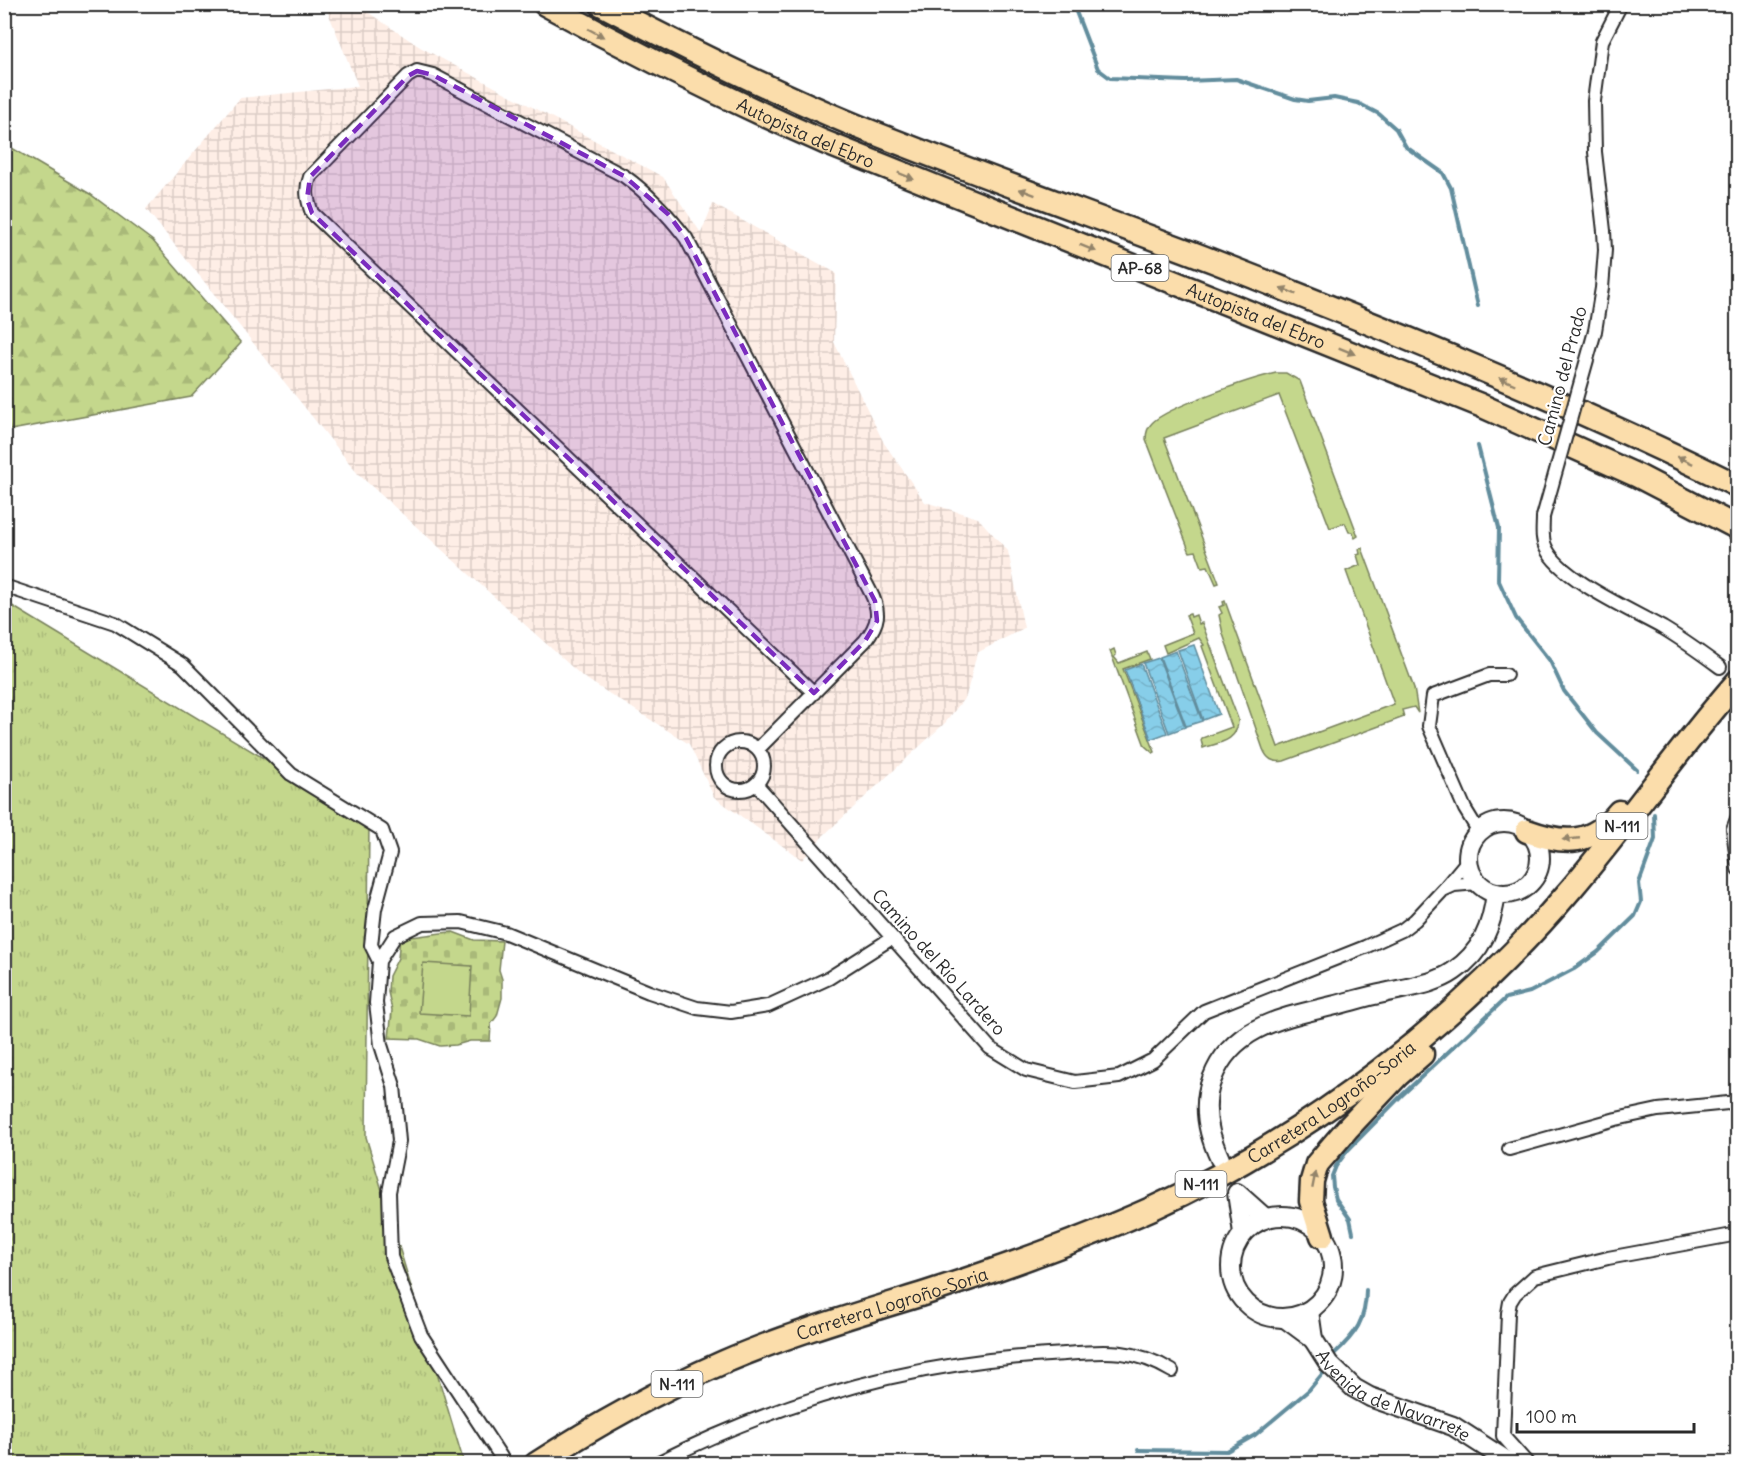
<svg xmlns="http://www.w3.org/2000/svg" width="1742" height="1468" viewBox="0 0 1742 1468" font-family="Delius,sans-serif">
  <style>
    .industrial { fill: url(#industrial-grid) }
    .grass { fill: url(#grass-tufts); stroke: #78815c; stroke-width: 1.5 }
    .forest { fill: url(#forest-firs); stroke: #78815c; stroke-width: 1.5 }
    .cemetery { fill: url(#cemetery-stones); stroke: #78815c; stroke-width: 1.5 }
    .garden { fill: #c4d78c; stroke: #78815c; stroke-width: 1.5 }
    .water { fill: url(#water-waves); stroke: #628d9d; stroke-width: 1.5 }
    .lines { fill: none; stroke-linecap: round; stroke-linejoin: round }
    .stream { stroke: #628d9d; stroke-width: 4 }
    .street-casing { stroke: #2b2b2b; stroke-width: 16 }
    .secondary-casing { stroke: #2b2b2b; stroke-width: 22 }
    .highway-casing { stroke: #2b2b2b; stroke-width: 27 }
    .street { stroke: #fff; stroke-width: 12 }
    .secondary { stroke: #fff; stroke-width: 18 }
    .highway { stroke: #fbddab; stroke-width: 22 }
    .street-bridge-casing { stroke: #2b2b2b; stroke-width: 16; stroke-linecap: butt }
    .street-bridge { stroke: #fff; stroke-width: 12 }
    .oneway { fill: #93846b }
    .marked { fill: #7b2cbf; fill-opacity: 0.2; stroke: #7b2cbf; stroke-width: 4.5; stroke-dasharray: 12 8; stroke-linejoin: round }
    .labels { text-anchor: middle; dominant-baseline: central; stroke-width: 4.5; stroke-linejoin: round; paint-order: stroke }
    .shield { fill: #fff; stroke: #6b6b6b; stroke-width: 1.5 }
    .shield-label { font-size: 16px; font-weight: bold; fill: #2b2b2b }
    .street-label { font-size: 18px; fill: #2b2b2b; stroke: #fff }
  </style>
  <defs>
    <pattern id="industrial-grid" width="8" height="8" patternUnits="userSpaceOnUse" patternTransform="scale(1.5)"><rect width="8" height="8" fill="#feeee6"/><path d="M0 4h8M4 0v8" fill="none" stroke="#daccc5"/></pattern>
    <pattern id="grass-tufts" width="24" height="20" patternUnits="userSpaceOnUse" patternTransform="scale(1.5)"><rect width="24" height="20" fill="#c4d78c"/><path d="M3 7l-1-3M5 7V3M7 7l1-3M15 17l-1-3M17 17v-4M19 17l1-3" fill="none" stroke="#a9b979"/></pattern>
    <pattern id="forest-firs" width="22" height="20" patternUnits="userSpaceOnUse" patternTransform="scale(1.5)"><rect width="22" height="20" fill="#c4d78c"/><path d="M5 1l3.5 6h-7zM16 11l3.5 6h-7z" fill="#a9b979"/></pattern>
    <pattern id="cemetery-stones" width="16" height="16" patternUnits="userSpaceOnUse" patternTransform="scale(1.5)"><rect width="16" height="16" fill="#c4d78c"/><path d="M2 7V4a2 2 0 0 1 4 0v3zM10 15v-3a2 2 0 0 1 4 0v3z" fill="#a9b979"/></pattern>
    <pattern id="water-waves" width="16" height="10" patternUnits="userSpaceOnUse" patternTransform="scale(1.5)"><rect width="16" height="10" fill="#87cee9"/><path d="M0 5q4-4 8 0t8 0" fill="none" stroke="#75b1c8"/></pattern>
  </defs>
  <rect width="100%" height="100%" fill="#fff"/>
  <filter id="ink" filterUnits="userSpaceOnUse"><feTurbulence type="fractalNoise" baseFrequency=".0167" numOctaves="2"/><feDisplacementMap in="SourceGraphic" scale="12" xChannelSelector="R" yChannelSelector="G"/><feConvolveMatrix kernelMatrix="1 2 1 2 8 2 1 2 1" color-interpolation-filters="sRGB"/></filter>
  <g filter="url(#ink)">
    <path class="industrial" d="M325 5H357L420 47 663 177 701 233 713 204 836 273 834 342 884 443 925 502 978 518 1008 551 1024 628 977 653 966 696 945 723 825 834 802 860 714 797 689 744 583 677 358 474 146 209 240 98 358 86Z"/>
    <path class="grass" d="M4 601 369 822 366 1137 464 1463H5Z"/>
    <path class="forest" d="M5 144 90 194 153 241 241 343 191 397 5 431Z"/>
    <path class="cemetery" d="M453 932 474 940 502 941 499 970 502 979V998L497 1016 491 1024 490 1041H470L456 1045 440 1046 419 1039 389 1038 392 1010 388 992 389 976 398 958 400 937C418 938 434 933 453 932Z"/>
    <path class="garden" d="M1276 373H1286L1300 381 1358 536 1355 538 1352 532H1349L1345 523 1330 528 1279 395 1164 438 1219 583 1216 584 1208 566 1202 567 1196 551 1190 552 1189 550 1146 439C1146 433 1147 428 1152 423 1167 407 1253 378 1276 373Z
      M1362 548 1414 688 1418 713 1414 707 1402 710 1404 717 1284 761C1273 763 1267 759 1263 749L1223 634 1219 615 1222 613 1219 607 1224 605 1223 602 1225 601 1278 747 1394 704 1346 571 1360 565 1357 555 1360 554 1359 549Z
      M1190 614 1191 617 1196 615 1199 624 1202 623 1238 719C1239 741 1219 743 1203 748L1201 740 1202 738 1232 727 1202 646 1204 645 1199 638 1166 653 1163 645 1193 633 1186 615Z
      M1114 649 1116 655 1114 657 1119 663 1147 652 1150 659 1123 669 1155 752 1153 753 1145 746 1110 651Z
      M423 963 472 966 469 1016 419 1013Z"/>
    <path class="water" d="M1194 645 1219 714 1203 720 1178 650Z
      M1176 651 1202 721 1186 726 1160 657Z
      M1159 658 1185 727 1169 733 1143 663Z
      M1141 664 1167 733 1151 739 1125 670Z"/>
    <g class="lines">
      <path class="stream" d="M1073 4 1098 69 1110 78 1186 81 1236 79 1295 99 1308 101 1334 98 1358 103 1379 114 1396 129 1406 147 1443 173 1451 188 1478 306
        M1478 446 1499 528 1498 579 1516 618 1550 661 1564 691 1597 733 1637 770
        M1353 1233 1350 1219 1336 1199 1333 1187 1332 1176 1336 1166 1347 1151 1401 1096 1506 998 1530 992 1574 969 1598 952 1635 916 1641 902 1639 883 1655 839 1654 814
        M1334 1354C1356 1334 1366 1320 1366 1290
        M1138 1450 1227 1451 1255 1435 1309 1390 1323 1373"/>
      <defs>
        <path id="street" d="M1595 331 1602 288 1605 250 1604 231 1595 152 1594 101 1602 41 1621 4
          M1543 517C1543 527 1541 539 1546 548 1560 579 1633 611 1663 628 1683 640 1701 653 1720 667
          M4 586 115 623 183 665 291 774 382 830 390 853 375 909 371 945 379 961
          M716 766a24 24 0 1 1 48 0a24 24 0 1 1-48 0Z
          M758 749 865 641C879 623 881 612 870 591L686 238C667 213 649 194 624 176L433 75 417 71 408 76 310 177C305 190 307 199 312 213L814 693
          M756 784 990 1048 1026 1070 1075 1082 1119 1077 1153 1060 1204 1011 1365 947 1402 930 1415 920 1443 890
          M1738 816 1733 829 1738 869
          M1479 832 1465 809 1429 726 1433 696 1489 675H1506
          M1468 860 1443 890 1454 885 1478 883
          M1509 1149 1616 1119 1658 1110 1738 1102
          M501 1457 421 1335 391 1257 389 1192 399 1141 394 1086 381 1045 376 1003 379 961 395 936 422 923 461 922 506 933 649 992 697 1008 731 1012 768 1006 829 978 892 938
          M655 1464C778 1402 911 1362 1049 1355 1097 1352 1129 1345 1172 1371
          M1528 1464 1503 1436 1508 1313 1510 1302 1515 1294 1535 1276 1608 1258 1738 1234"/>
        <g id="secondary">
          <circle cx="1504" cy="858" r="36"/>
          <path d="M1220 1159C1208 1134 1202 1105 1212 1079 1232 1025 1286 1017 1336 1005 1352 1001 1368 996 1384 993 1408 987 1434 985 1454 971 1482 952 1492 926 1496 893"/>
          <circle cx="1282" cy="1267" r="51"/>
          <path d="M1243 1233 1237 1193 1265 1218"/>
          <path d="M1286 1319 1313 1339 1309 1311"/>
          <path id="s1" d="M1313 1339 1329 1364 1354 1388 1370 1397 1453 1426 1512 1464"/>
        </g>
        <g id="highway">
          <path id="s2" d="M545 4C636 54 729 100 824 142L1480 405 1638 476 1738 528"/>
          <path d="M601 4C685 48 771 91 859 127 976 174 1095 216 1213 261 1390 330 1567 402 1738 486"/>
          <path d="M1527 831C1565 845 1592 845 1619 812"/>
          <path d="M1322 1236 1311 1201 1312 1181 1317 1164 1347 1129 1398 1075 1422 1054"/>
          <path id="s3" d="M536 1464C596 1425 658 1391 724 1362 789 1334 858 1314 926 1293 1003 1268 1079 1241 1153 1208 1311 1136 1460 1020 1572 888 1629 821 1679 748 1738 681"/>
        </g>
      </defs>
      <use href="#street" class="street-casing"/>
      <use href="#secondary" class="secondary-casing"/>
      <use href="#highway" class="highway-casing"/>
      <use href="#street" class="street"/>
      <use href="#secondary" class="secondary"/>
      <use href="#highway" class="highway"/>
      <defs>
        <path id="street-bridge" d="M1543 517 1595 331"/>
      </defs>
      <use href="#street-bridge" class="street-bridge-casing"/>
      <use href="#street-bridge" class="street-bridge"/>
    </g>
    <defs><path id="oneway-solid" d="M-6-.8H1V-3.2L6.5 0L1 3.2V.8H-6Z" transform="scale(1.5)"/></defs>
    <g class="oneway">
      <use href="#oneway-solid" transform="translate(596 33) rotate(28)"/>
      <use href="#oneway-solid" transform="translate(906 176) rotate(23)"/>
      <use href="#oneway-solid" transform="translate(1027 192) rotate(-159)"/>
      <use href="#oneway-solid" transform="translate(1088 248) rotate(22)"/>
      <use href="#oneway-solid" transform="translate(1288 291) rotate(-158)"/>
      <use href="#oneway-solid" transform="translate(1347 351) rotate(22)"/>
      <use href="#oneway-solid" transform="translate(1507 381) rotate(-157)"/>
      <use href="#oneway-solid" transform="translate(1685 460) rotate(-155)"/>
      <use href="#oneway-solid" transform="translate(1571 839) rotate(175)"/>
      <use href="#oneway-solid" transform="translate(1314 1180) rotate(-79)"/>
    </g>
  </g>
  <path class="marked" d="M417 71 433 75 624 176 668 214 686 238 875 601 877 621 865 641 814 693 312 213 307 199 310 177 408 76Z"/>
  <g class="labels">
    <g class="shield">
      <rect x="1111.5" y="255" width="57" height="26" rx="4.5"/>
      <rect x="1596.5" y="813" width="51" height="26" rx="4.5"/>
      <rect x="1175.5" y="1171" width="51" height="26" rx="4.5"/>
      <rect x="651.5" y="1371" width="51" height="26" rx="4.5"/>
    </g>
    <g class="shield-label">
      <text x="1140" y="268">AP-68</text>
      <text x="1622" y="826">N-111</text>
      <text x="1201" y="1184">N-111</text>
      <text x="677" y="1384">N-111</text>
    </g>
    <g class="street-label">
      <text stroke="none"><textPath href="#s2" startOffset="291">Autopista del Ebro</textPath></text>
      <text stroke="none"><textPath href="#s2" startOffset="777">Autopista del Ebro</textPath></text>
      <text transform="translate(1562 376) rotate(-75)">Camino del Prado</text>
      <text transform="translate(939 962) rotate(48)">Camino del Río Lardero</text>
      <text stroke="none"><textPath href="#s3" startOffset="878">Carretera Logroño-Soria</textPath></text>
      <text stroke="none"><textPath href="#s3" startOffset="392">Carretera Logroño-Soria</textPath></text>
      <text stroke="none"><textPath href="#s1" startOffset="102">Avenida de Navarrete</textPath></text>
    </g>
  </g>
  <rect width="1742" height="1468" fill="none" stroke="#fff" stroke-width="24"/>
  <rect x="12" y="12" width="1718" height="1444" fill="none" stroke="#2b2b2b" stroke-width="2" filter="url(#ink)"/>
  <path d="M1517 1423v9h177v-9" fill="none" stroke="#2b2b2b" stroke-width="3"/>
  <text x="1526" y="1423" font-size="18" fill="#2b2b2b" stroke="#ffffff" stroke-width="4.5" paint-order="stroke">100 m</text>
</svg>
